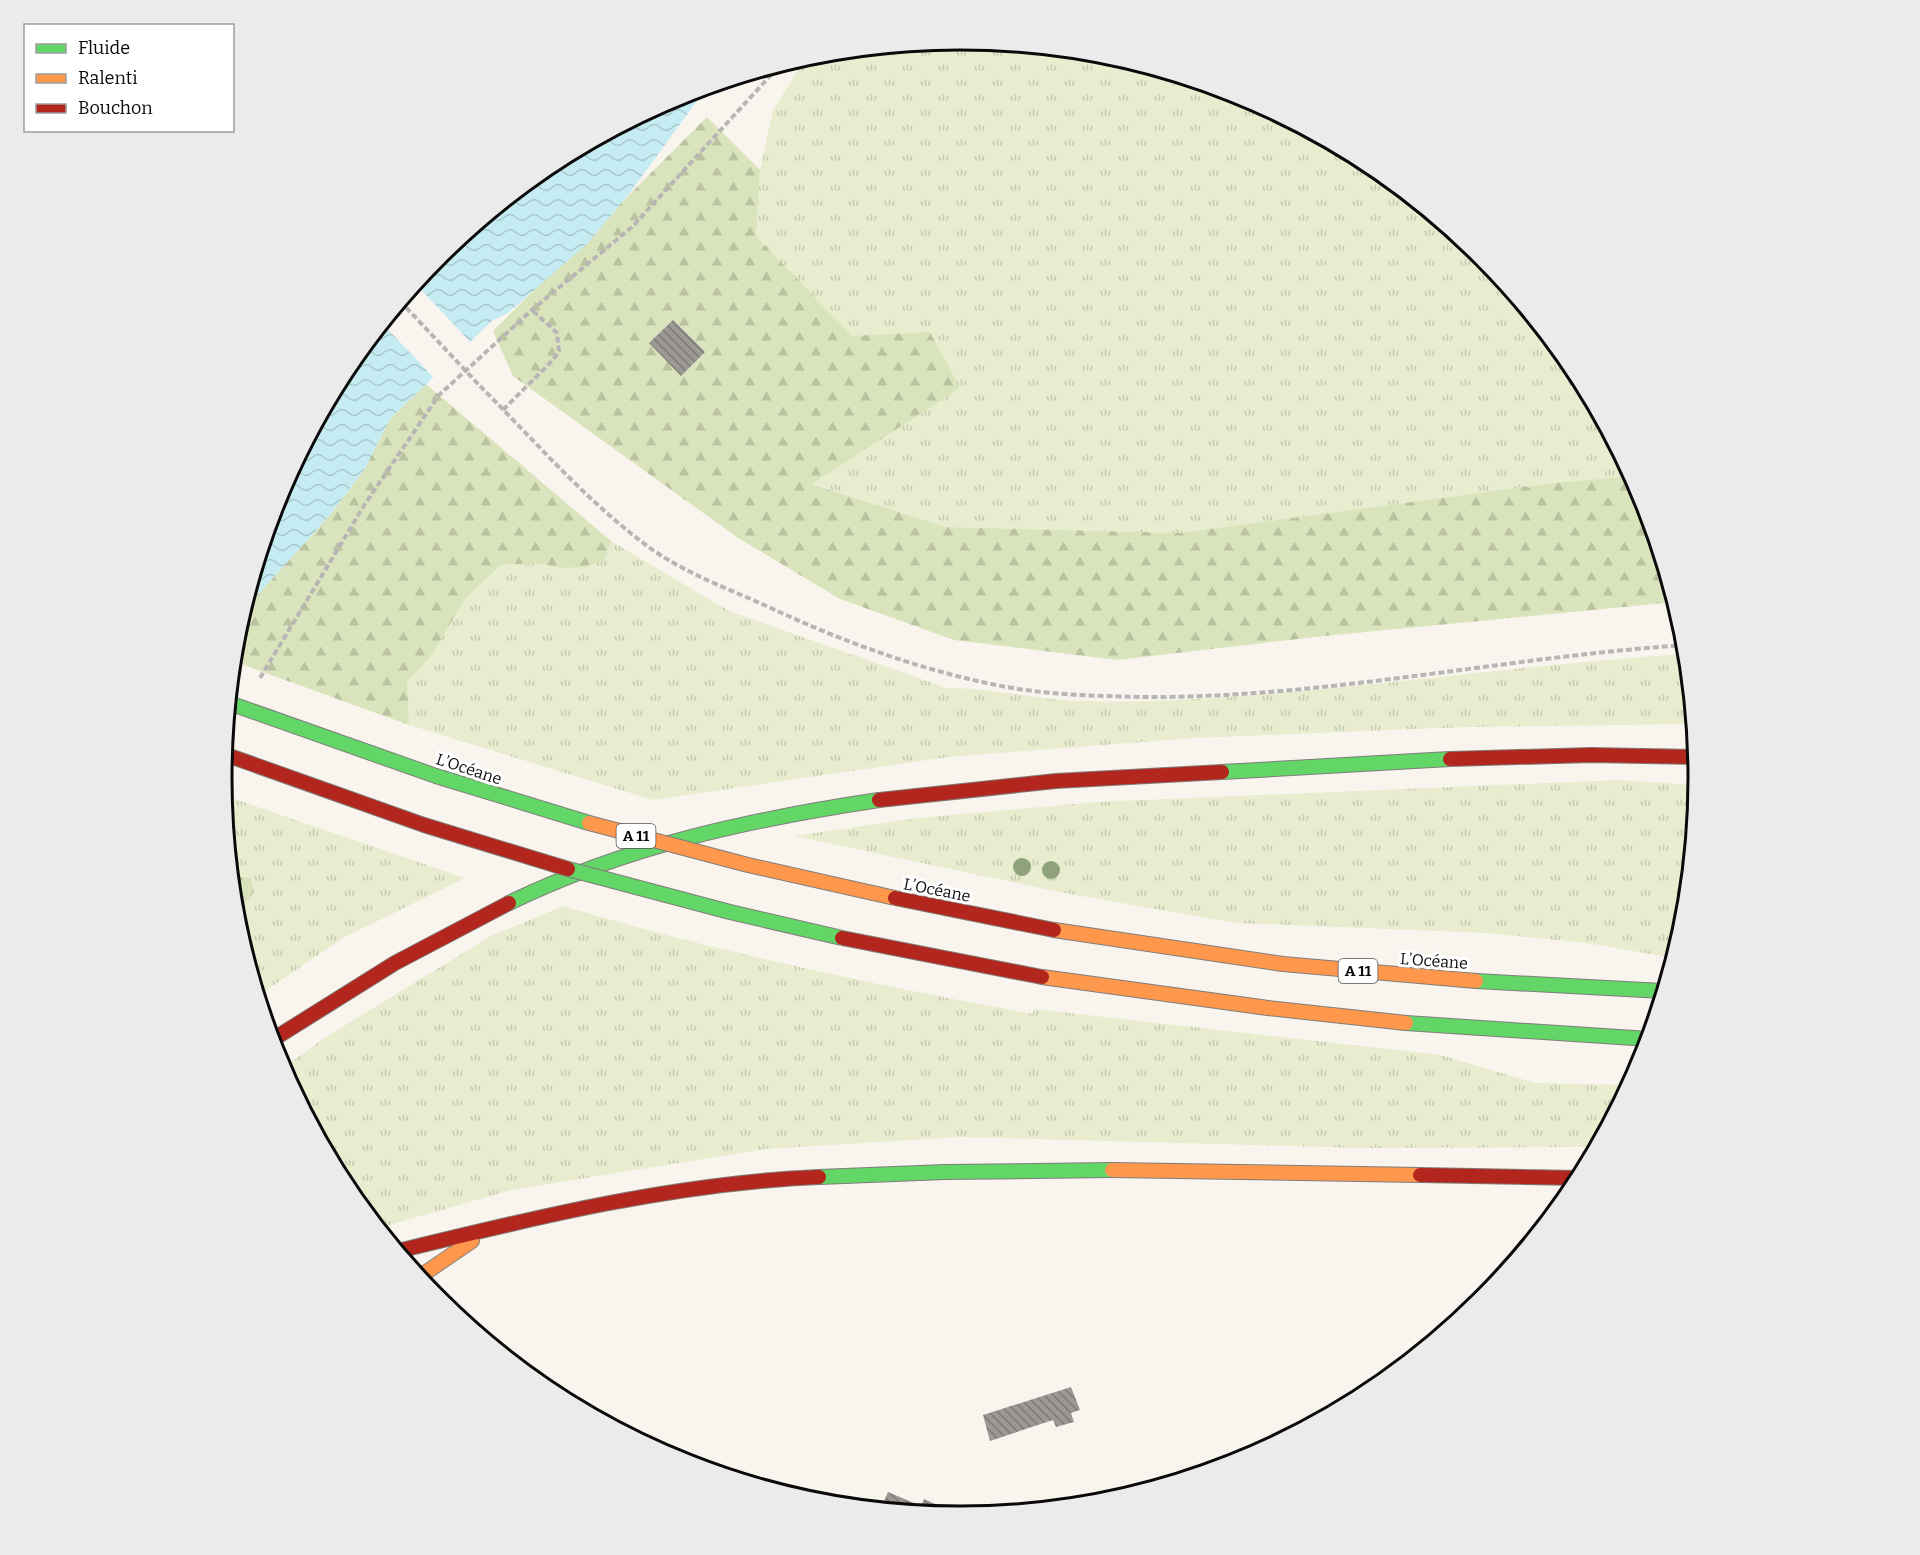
<svg xmlns="http://www.w3.org/2000/svg" width="1920" height="1555" viewBox="0 0 1920 1555" font-family="Bitter,serif">
  <style>
    .grass { fill: url(#grass-tufts) }
    .forest { fill: url(#forest-firs) }
    .water { fill: url(#water-waves) }
    .pier { fill: #f9f5ee }
    .building { fill: url(#building-back-hatch) }
    .lines { fill: none; stroke-linecap: round; stroke-linejoin: round }
    .fast-casing { stroke: #7f7d7a; stroke-width: 16 }
    .slow-casing { stroke: #7f7d7a; stroke-width: 16 }
    .jam-casing { stroke: #7f7d7a; stroke-width: 16 }
    .path { stroke: #b7b6b5; stroke-width: 4; stroke-dasharray: 6 3; stroke-linecap: butt }
    .fast { stroke: #63d668; stroke-width: 14 }
    .slow { stroke: #ff974d; stroke-width: 14 }
    .jam { stroke: #b3261e; stroke-width: 14 }
    .fast-bridge-casing { stroke: #7f7d7a; stroke-width: 16; stroke-linecap: butt }
    .slow-bridge-casing { stroke: #7f7d7a; stroke-width: 16; stroke-linecap: butt }
    .jam-bridge-casing { stroke: #7f7d7a; stroke-width: 16; stroke-linecap: butt }
    .path-bridge { stroke: #b7b6b5; stroke-width: 4; stroke-dasharray: 6 3; stroke-linecap: butt }
    .fast-bridge { stroke: #63d668; stroke-width: 14 }
    .slow-bridge { stroke: #ff974d; stroke-width: 14 }
    .jam-bridge { stroke: #b3261e; stroke-width: 14 }
    .tree { fill: #8fa27c }
    .labels { text-anchor: middle; dominant-baseline: central; stroke-width: 6; stroke-linejoin: round; paint-order: stroke }
    .shield { fill: #fff; stroke: #545454; stroke-width: 1.5 }
    .shield-label { font-size: 15px; font-weight: bold; fill: #0a0a0a }
    .street-label { font-size: 16px; fill: #0a0a0a; stroke: #fff }
    .rim { fill: none; stroke: #0a0a0a; stroke-width: 3 }
  </style>
  <defs>
    <pattern id="grass-tufts" width="24" height="20" patternUnits="userSpaceOnUse" patternTransform="scale(1.5)"><rect width="24" height="20" fill="#e7edce"/><path d="M3 7l-1-3M5 7V3M7 7l1-3M15 17l-1-3M17 17v-4M19 17l1-3" fill="none" stroke="#c5cab0"/></pattern>
    <pattern id="forest-firs" width="22" height="20" patternUnits="userSpaceOnUse" patternTransform="scale(1.5)"><rect width="22" height="20" fill="#dae4bc"/><path d="M5 1l3.5 6h-7zM16 11l3.5 6h-7z" fill="#bac2a0"/></pattern>
    <pattern id="water-waves" width="16" height="10" patternUnits="userSpaceOnUse" patternTransform="scale(1.5)"><rect width="16" height="10" fill="#c5ecf2"/><path d="M0 5q4-4 8 0t8 0" fill="none" stroke="#a8c9ce"/></pattern>
    <pattern id="building-back-hatch" width="6" height="6" patternUnits="userSpaceOnUse" patternTransform="scale(1.5)"><rect width="6" height="6" fill="#9c9894"/><path d="M-1 5l2 2M0 0l6 6M5-1l2 2" fill="none" stroke="#7d7a77"/></pattern>
  </defs>
  <rect width="100%" height="100%" fill="#f9f5ee"/>
  <path class="grass" d="M960 39 1104 53 1243 95 1371 164 1482 256 1574 368 1632 476 1553 483 1179 533 946 527 811 483 960 388 852 337 756 236 760 170 773 110 807 56Z
    M611 541 729 611 947 688C987 688 1025 697 1065 700 1093 702 1123 702 1151 701 1330 695 1508 665 1686 654L1693 724 1465 727 1194 738 948 757 653 800 409 725 406 683 432 655 464 600 501 565 536 563 562 568 604 561Z
    M1617 780 1698 785 1684 922 1673 958 1587 943 1487 933 1236 923 1064 893 794 836 918 818 1097 802Z
    M223 795 465 878 343 938 258 996 235 917 254 892 251 879 231 876Z
    M563 906C717 952 874 985 1033 1014L1034 1009 1441 1055 1535 1083 1629 1085 1596 1147 1363 1148 959 1137 766 1149 511 1190 379 1228 346 1187 282 1069 326 1037 491 936Z"/>
  <path class="forest" d="M707 117 760 170 756 236 852 336 930 332 960 388 812 484 946 527 1179 533 1553 483 1632 476 1642 495 1675 602 1324 636 1117 660 954 640 840 599 738 538 513 376 493 331Z
    M426 384 611 541 604 561 583 567 562 568 536 563 501 565 464 600 432 655 407 682 409 725 233 661 236 633 243 611 330 515 364 470 390 419Z
    M231 876 251 878 254 892 235 917Z"/>
  <path class="water" d="M708 86 629 194 588 243 508 313 493 320 390 419 364 470 330 515 243 611 278 495 346 367 438 255 550 163 678 95Z"/>
  <path class="pier" d="M415 283 472 344 435 379 382 323Z"/>
  <path class="building" d="M673 320 705 352 681 376 649 343Z
    M1071 1387 1080 1410 1071 1413 1074 1422 1056 1427 1053 1420 990 1441 983 1415Z
    M888 1492 921 1506 924 1499 962 1516 881 1508Z"/>
  <g class="lines">
    <defs>
      <path id="fast" d="M1222 772 1450 759
        M509 903C626 846 752 819 879 800
        M1476 981 1663 991
        M1406 1023 1649 1039
        M819 1177 945 1172 1112 1170"/>
      <path id="slow" d="M1054 930 1283 964 1476 981
        M1042 977 1268 1008 1406 1023
        M1112 1170 1420 1175
        M419 1277 472 1241"/>
      <path id="jam" d="M1450 759 1591 755 1696 757
        M879 800 1056 781 1222 772
        M272 1040 395 963 509 903
        M1420 1175 1579 1178
        M398 1251C536 1217 676 1183 819 1177"/>
    </defs>
    <use href="#fast" class="fast-casing"/>
    <use href="#slow" class="slow-casing"/>
    <use href="#jam" class="jam-casing"/>
    <path class="path" d="M480 386C535 441 587 502 650 548 688 575 732 590 773 609 844 642 918 669 996 685 1044 695 1096 696 1145 697 1327 698 1505 657 1686 645
      M503 410 553 360 559 351 557 333 532 310
      M260 678 365 504 439 395 532 310 632 227 781 64"/>
    <use href="#fast" class="fast"/>
    <use href="#slow" class="slow"/>
    <use href="#jam" class="jam"/>
    <defs>
      <path id="fast-bridge" d="M229 703 436 776 589 823
        M568 869 730 912 842 938"/>
      <path id="slow-bridge" d="M589 823 748 865 895 898"/>
      <path id="jam-bridge" d="M224 754 424 825 568 869
        M895 898 1054 930
        M842 938 1042 977"/>
    </defs>
    <use href="#fast-bridge" class="fast-bridge-casing"/>
    <use href="#slow-bridge" class="slow-bridge-casing"/>
    <use href="#jam-bridge" class="jam-bridge-casing"/>
    <path class="path-bridge" d="M400 301 480 386"/>
    <use href="#fast-bridge" class="fast-bridge"/>
    <use href="#slow-bridge" class="slow-bridge"/>
    <use href="#jam-bridge" class="jam-bridge"/>
  </g>
  <g class="tree">
    <circle cx="1022" cy="867" r="9"/>
    <circle cx="1051" cy="870" r="9"/>
  </g>
  <g class="labels">
    <g class="shield">
      <rect x="616.5" y="824" width="39" height="24" rx="4.5"/>
      <rect x="1338.5" y="959" width="39" height="24" rx="4.5"/>
    </g>
    <g class="shield-label">
      <text x="636" y="836">A 11</text>
      <text x="1358" y="971">A 11</text>
    </g>
    <g class="street-label">
      <text transform="translate(469 769) rotate(18)">L’Océane</text>
      <text transform="translate(937 890) rotate(11)">L’Océane</text>
      <text transform="translate(1434 961) rotate(4)">L’Océane</text>
    </g>
  </g>
  <path d="M0 0H1920V1555H0ZM232 778a728 728 0 1 1 1456 0a728 728 0 1 1-1456 0Z" fill="#ebebeb" fill-rule="evenodd"/>
  <path class="rim" d="M232 778a728 728 0 1 1 1456 0a728 728 0 1 1-1456 0Z"/>
  <rect x="24" y="24" width="210" height="108" fill="#ffffff" stroke="#9d9d9d" stroke-width="1.5"/>
  <rect x="36" y="44" width="30" height="9" fill="#63d668" stroke="#9d9d9d" stroke-width="1.5"/>
  <text x="78" y="54" font-size="18" fill="#0a0a0a">Fluide</text>
  <rect x="36" y="74" width="30" height="9" fill="#ff974d" stroke="#9d9d9d" stroke-width="1.5"/>
  <text x="78" y="84" font-size="18" fill="#0a0a0a">Ralenti</text>
  <rect x="36" y="104" width="30" height="9" fill="#b3261e" stroke="#9d9d9d" stroke-width="1.5"/>
  <text x="78" y="114" font-size="18" fill="#0a0a0a">Bouchon</text>
</svg>
